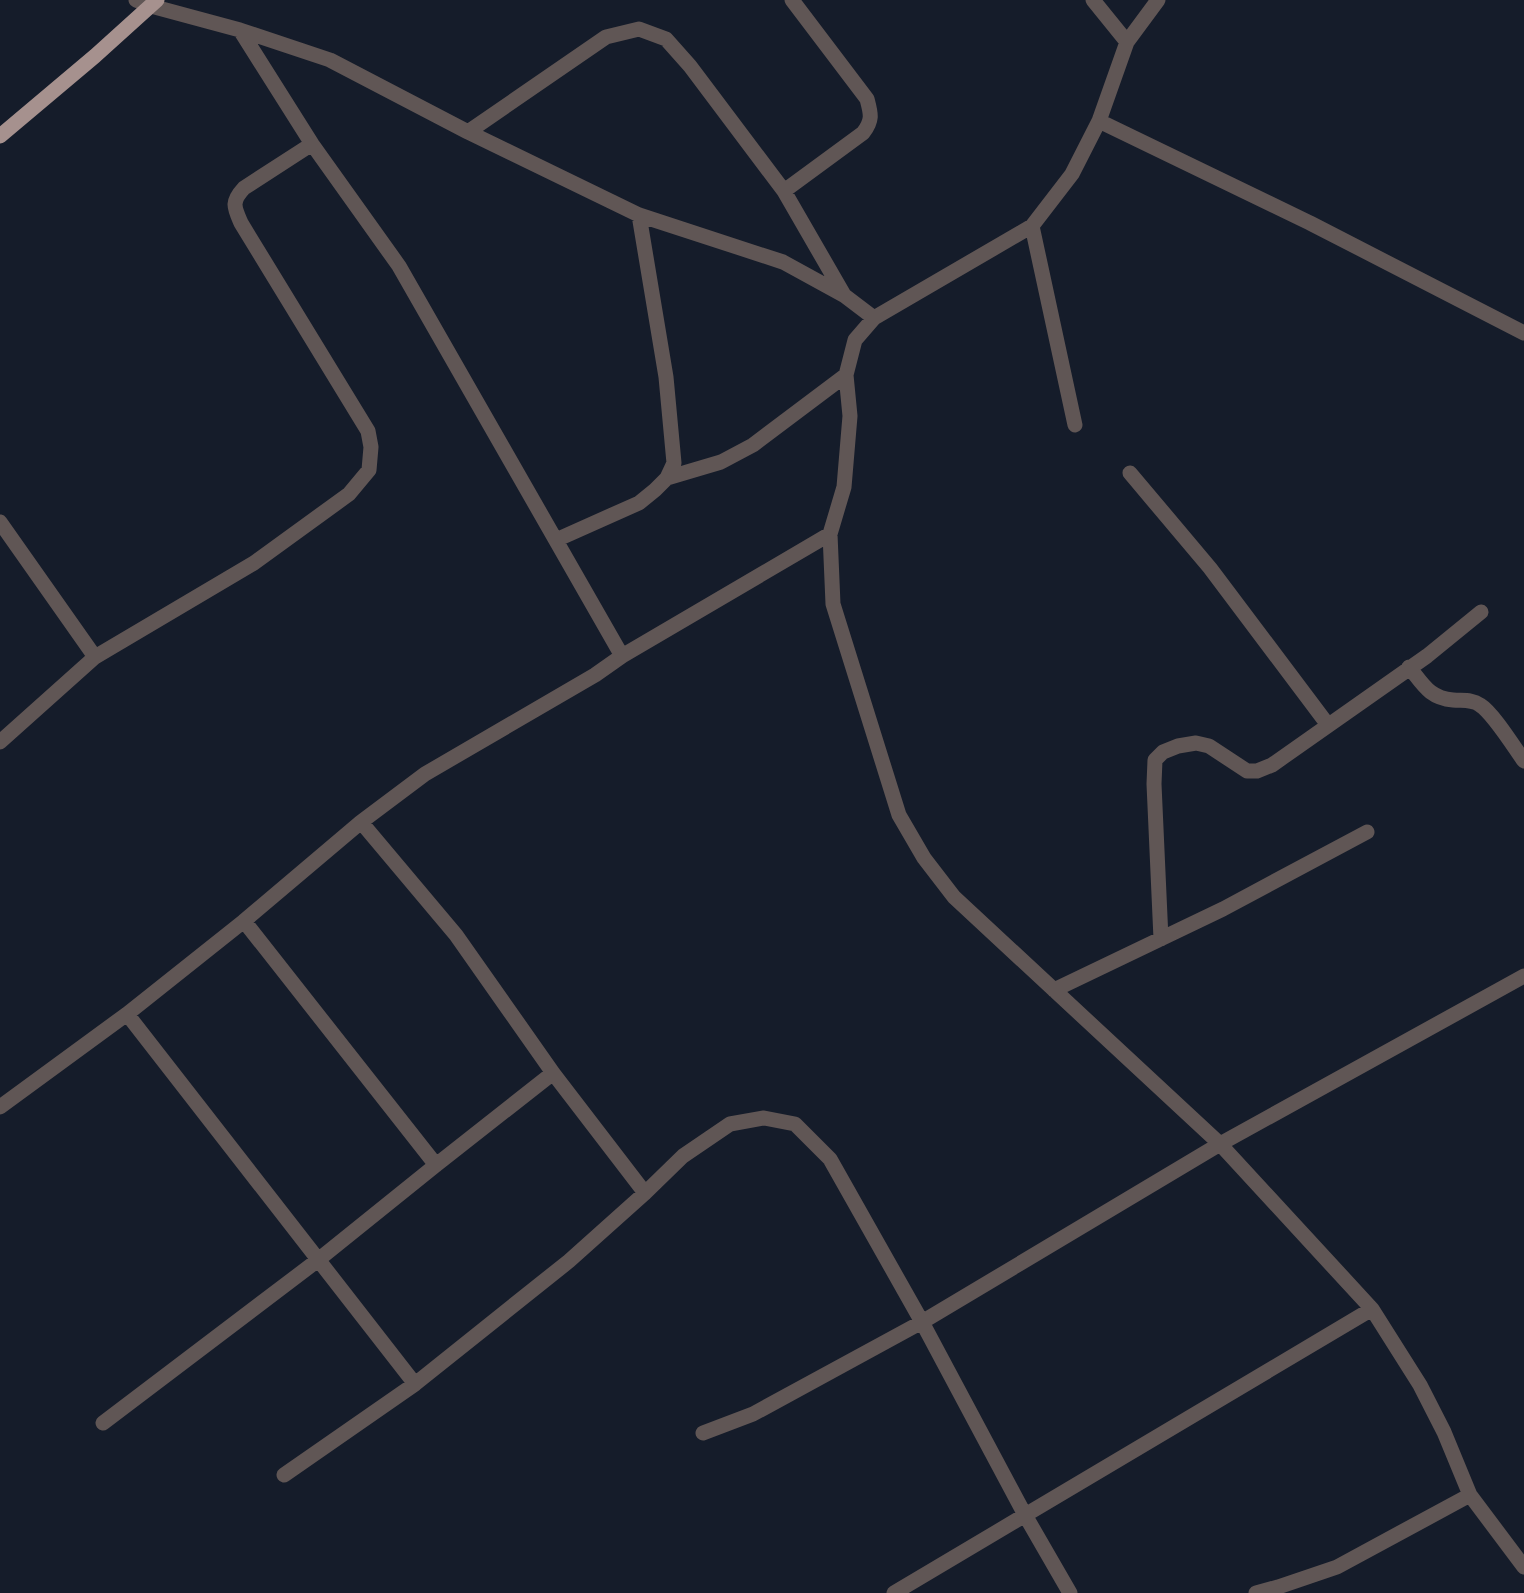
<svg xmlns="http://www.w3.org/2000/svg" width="1524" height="1593" viewBox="0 0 1524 1593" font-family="'Times New Roman',serif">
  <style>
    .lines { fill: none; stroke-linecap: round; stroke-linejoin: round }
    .minor { stroke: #605655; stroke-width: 15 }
    .primary { stroke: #a6918e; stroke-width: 15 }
  </style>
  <rect width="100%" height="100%" fill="#151c2a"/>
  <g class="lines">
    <path class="minor" d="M136 0 151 6 240 30 330 60 468 132 639 215 783 262 845 296 874 318
      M1093 0 1127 42
      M1158 0 1127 42 1099 121 1072 174 1032 226 874 318 855 340 846 375 850 416 844 487 830 534 833 604 899 815 924 858 954 897 1220 1144 1372 1309 1420 1385 1444 1432 1470 1495 1524 1567
      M240 30 312 144 399 266 622 656
      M1099 121 1310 223 1524 333
      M468 132 606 37 639 29 666 39 690 66 784 191 844 295
      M784 191 863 133C873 120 871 114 867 99L792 0
      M1032 226 1075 425
      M1130 473 1210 568 1328 725
      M667 478 721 462 753 445 846 375
      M0 522 95 657
      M556 540 639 503 655 490 667 478 674 463 666 377 639 215
      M1409 667C1423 684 1429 698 1453 700 1462 701 1472 699 1480 705 1493 713 1514 747 1524 761
      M0 742 95 657 254 563 349 494 369 470 371 447 368 431 241 223C234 207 231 202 244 188L312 144
      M361 822 456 935 553 1073 645 1193
      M244 921 436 1165
      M1161 939 1154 784 1155 760 1163 752 1178 746 1196 743 1209 746 1247 771H1257L1272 765 1427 656 1481 612
      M1054 990 1223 909 1367 832
      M127 1014 415 1384
      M0 1107 127 1014 244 921 361 822 425 774 595 675 622 656 830 534
      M103 1423 318 1260 436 1165 553 1073
      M703 1433 753 1414 922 1322 1220 1144 1524 976
      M284 1475 415 1384 569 1261 645 1193 683 1156 730 1124 764 1118 795 1124 830 1159 922 1322 1025 1515 1070 1593
      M894 1593 1372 1309
      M1256 1593 1278 1587 1337 1567 1470 1495"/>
    <path class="primary" d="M0 136 95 56 157 0"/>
  </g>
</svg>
